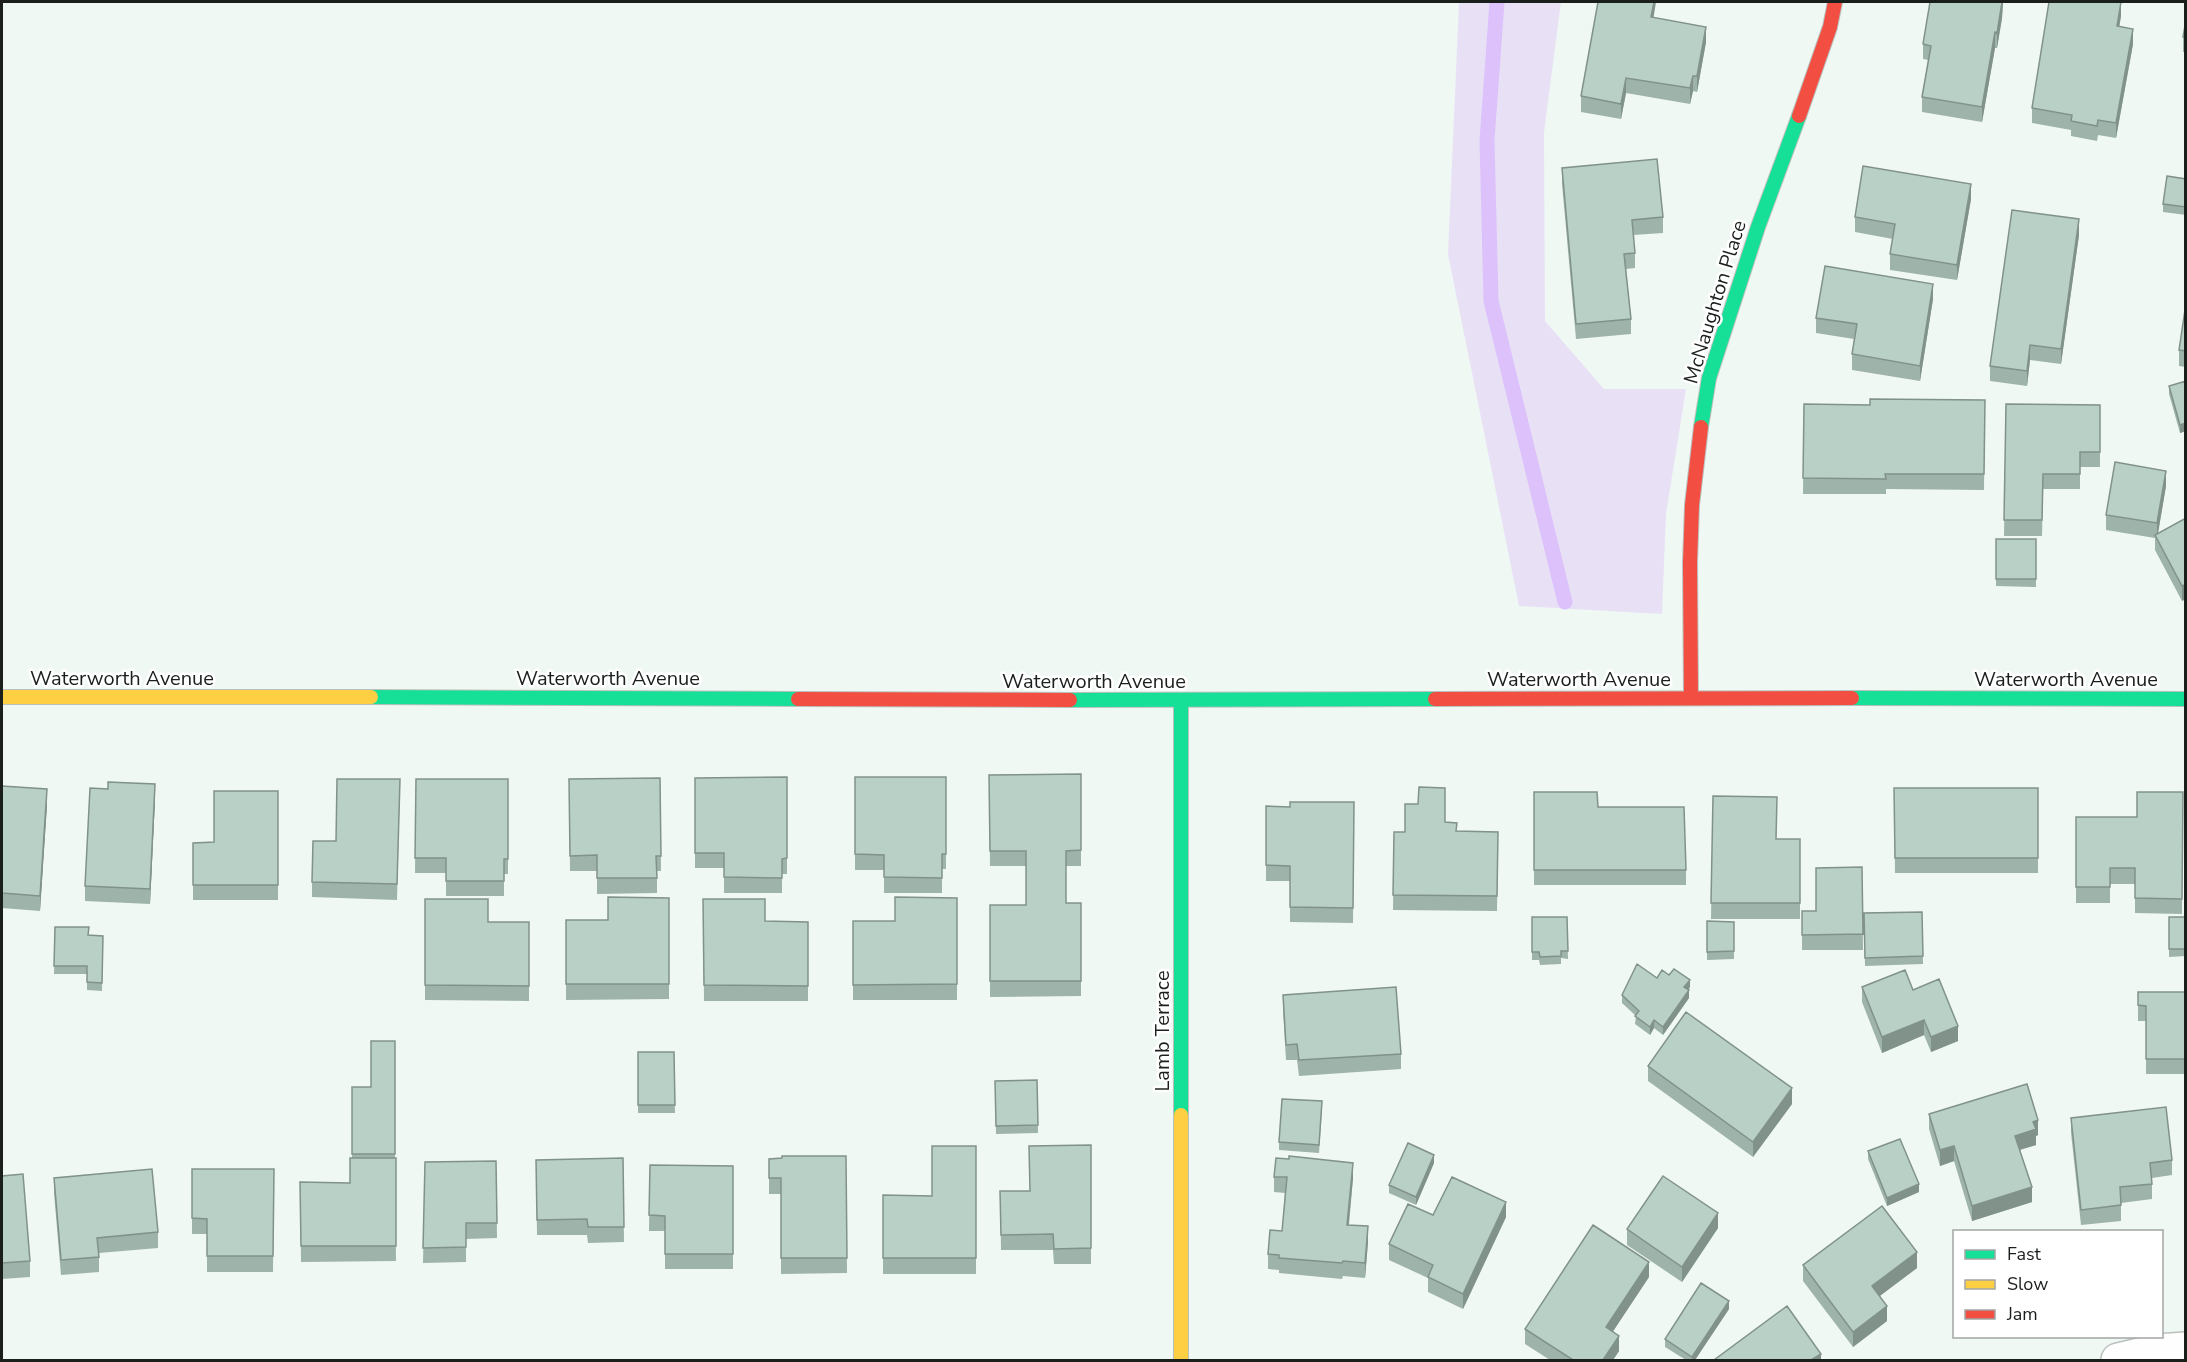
<svg xmlns="http://www.w3.org/2000/svg" width="2187" height="1362" viewBox="0 0 2187 1362" font-family="'Nunito Sans',sans-serif">
  <style>
    .green { fill: #e8e1f6 }
    .lines { fill: none; stroke-linecap: round; stroke-linejoin: round }
    .stream { stroke: #dcc1fa; stroke-width: 15 }
    .street-casing { stroke: #bac0bd; stroke-width: 36 }
    .fast-casing { stroke: #bac0bd; stroke-width: 16 }
    .slow-casing { stroke: #bac0bd; stroke-width: 16 }
    .jam-casing { stroke: #bac0bd; stroke-width: 16 }
    .street { stroke: #fdfefd; stroke-width: 33 }
    .fast { stroke: #16e098; stroke-width: 14 }
    .slow { stroke: #ffcf43; stroke-width: 14 }
    .jam { stroke: #f24e42; stroke-width: 14 }
    .wall { fill: #9eb3a9 }
    .shaded-wall { fill: #81928a }
    .building { fill: #b8d0c5; stroke: #81928a; stroke-width: 1.5 }
    .labels { text-anchor: middle; dominant-baseline: central; stroke-width: 5; stroke-linejoin: round; paint-order: stroke }
    .street-label { font-size: 20px; fill: #1a1f1c; stroke: #fff }
  </style>
  <rect width="100%" height="100%" fill="#f0f8f4"/>
  <path class="green" d="M1459 2H1561L1544 132 1545 321 1604 389H1686L1666 514 1662 614 1519 606 1448 254Z"/>
  <g class="lines">
    <path class="stream" d="M1497 2 1487 140 1491 301 1565 602"/>
    <defs>
      <path id="street" d="M2118 1360 2156 1351 2186 1349"/>
      <path id="fast" d="M1701 427 1709 378 1758 227 1799 116
        M371 697 798 699
        M1852 698 2186 699
        M1070 700 1435 699
        M1181 701V1115"/>
      <path id="slow" d="M2 697H371
        M1181 1115V1360"/>
      <path id="jam" d="M1799 116 1830 27 1835 2
        M1691 698 1690 563 1692 505 1701 427
        M798 699 1070 700
        M1435 699 1852 698"/>
    </defs>
    <use href="#street" class="street-casing"/>
    <use href="#fast" class="fast-casing"/>
    <use href="#slow" class="slow-casing"/>
    <use href="#jam" class="jam-casing"/>
    <use href="#street" class="street"/>
    <use href="#fast" class="fast"/>
    <use href="#slow" class="slow"/>
    <use href="#jam" class="jam"/>
  </g>
  <path class="wall" d="M2003 2 2002 18 1997 48H1995L1982 122 1922 112V97L1928 60 1923 59V44Z
    M2121 16 2119 26 2133 44 2116 138 2098 135 2097 141 2071 136V130L2032 123V108Z
    M1653 18 1706 42 1697 92 1693 91 1690 104 1626 93 1621 119 1581 112V96Z
    M2186 20V53L2183 52V37Z
    M1562 168 1663 217V233L1633 235 1635 253V268L1626 269 1631 319V334L1576 339 1562 184Z
    M2186 179V215L2163 212V204Z
    M1971 199 1957 280 1890 270V254L1893 239 1855 232V217Z
    M2079 235 2061 364 2030 360 2027 386 1990 381V366Z
    M1933 299 1920 381 1852 370V354L1854 339 1816 333V318Z
    M2186 303V367L2179 366V350Z
    M2186 381V431L2180 433 2169 394V386Z
    M1985 400 1984 490 1886 489V494H1803L1804 404 1870 405Z
    M2006 404 2100 405V467H2080V489H2043L2042 536H2004Z
    M2166 486 2158 533 2186 518 2182 601 2155 550V538L2106 530V515Z
    M1996 539H2036V587L1996 586Z
    M1081 774V866H1066V903H1081V996L990 997V905H1026V866H990L989 775Z
    M787 777V874H782V893H724V868H695V778Z
    M855 777H946V869H942V893H884V870H855Z
    M660 778 661 871H657V893L597 894V871H570L569 779Z
    M400 779 397 900 312 897V882L336 841Z
    M416 779H508V874H504V896H446V873H415Z
    M2 786 47 805 40 911 2 908Z
    M1894 788H2038V873H1895Z
    M278 791V900H193V843L214 842Z
    M1534 792 1686 870V885H1534Z
    M2183 792 2182 914 2135 913V884H2110V903H2076V817H2137Z
    M1713 796 1777 812 1776 839H1800V919H1711Z
    M155 799 150 904 85 901V886Z
    M1354 802 1353 923 1290 922V881H1266V806L1290 807Z
    M1445 822 1457 831 1498 832 1497 911 1393 910 1394 832H1405Z
    M1862 867 1863 950H1802V911H1816Z
    M669 898V999L566 1000V920H608Z
    M957 898V1000H853V921H895Z
    M425 899 488 922H529V1001L425 1000Z
    M703 899 765 921 808 922V1001H704Z
    M1922 912 1923 964 1865 966 1864 913Z
    M1532 917H1567L1568 959 1561 958V964L1540 965 1539 960H1532Z
    M2169 917H2186V956L2169 957Z
    M1707 921 1734 922V959L1707 960Z
    M55 927 89 935 103 936 102 991 87 990V974H54Z
    M1669 975 1690 987 1688 990 1689 998 1663 1035 1654 1028 1650 1035 1635 1024 1636 1016 1622 1003V995L1657 978Z
    M1862 987 1913 990 1958 1041 1931 1052 1924 1035 1882 1053 1862 1002Z
    M2138 992H2186V1074H2146V1021H2138Z
    M1283 995 1401 1054V1069L1299 1076 1297 1060H1286L1283 1010Z
    M395 1041V1158L396 1261 301 1262 300 1182 350 1183 352 1158V1087H371Z
    M638 1052H674L675 1113H638Z
    M1648 1066 1792 1104 1753 1157 1648 1081Z
    M1037 1080 1038 1133 996 1134 995 1081Z
    M1322 1109 1319 1153 1279 1150V1142Z
    M1929 1114 2038 1135 2036 1136V1145L2020 1150 2032 1202 1972 1221 1954 1161 1940 1166 1929 1129Z
    M2071 1118 2172 1160V1175L2152 1178V1199L2121 1203V1221L2081 1225 2071 1133Z
    M1091 1145V1264H1054L1053 1250H1001L1000 1191H1029Z
    M976 1146V1274H883V1195L932 1196Z
    M1868 1151 1919 1192 1887 1206 1868 1159Z
    M846 1156 847 1273 781 1274V1194H769V1159Z
    M623 1158 624 1242 588 1243 587 1235H537L536 1160Z
    M496 1161 497 1238 466 1239V1262L423 1263 425 1162Z
    M1434 1163 1416 1205 1389 1193V1185Z
    M650 1165 733 1166V1269H665V1231H649Z
    M192 1169H274L273 1272H207V1234H192Z
    M2 1176 30 1261V1277L2 1279Z
    M1274 1177 1353 1178 1349 1225 1368 1242 1365 1278 1343 1276 1342 1279 1279 1273V1270L1268 1269V1254L1282 1231 1285 1193 1274 1192Z
    M54 1178 158 1232V1248L99 1253V1272L61 1275 54 1193Z
    M1433 1215 1506 1217 1463 1309 1428 1292V1278L1389 1260V1244Z
    M1718 1228 1682 1282 1627 1245V1229Z
    M1803 1265 1917 1268 1879 1296 1887 1321 1853 1347 1803 1281Z
    M1649 1277 1613 1331 1619 1351 1613 1360H1550L1525 1344V1329Z
    M1729 1309 1695 1360H1686L1665 1347V1339Z"/>
  <path class="shaded-wall" d="M1654 2H1656L1651 33V17Z
    M2000 2H2003L2002 18 1997 48V33Z
    M2121 2V16L2117 41V26Z
    M1706 27V42L1697 92V76Z
    M2133 29V44L2116 138V123Z
    M1995 32V48L1982 122V107Z
    M1693 76V91L1690 104V88Z
    M1626 78V93L1621 119V104Z
    M1971 184V199L1957 280V265Z
    M2079 219V235L2061 364V349Z
    M1933 284V299L1920 381V366Z
    M2030 345V360L2027 386V371Z
    M2186 423V431L2180 433V425Z
    M2166 471V486L2157 539V523Z
    M2186 584V599L2182 601V586Z
    M155 784V799L150 904V889Z
    M47 789V805L40 911V896Z
    M1690 980V987L1684 995V987Z
    M1689 990V998L1663 1035V1027Z
    M1654 1020V1028L1650 1035V1027Z
    M1924 1020V1035L1882 1053V1037Z
    M1958 1026V1041L1931 1052V1037Z
    M1792 1088V1104L1753 1157V1142Z
    M2038 1120V1135L2036 1136V1145L2015 1151V1136L2033 1122Z
    M1954 1146V1161L1940 1166V1150Z
    M1434 1155V1163L1416 1205V1197Z
    M1353 1163V1178L1347 1240V1225Z
    M1919 1184V1192L1887 1206V1198Z
    M2032 1187V1202L1972 1221V1206Z
    M1506 1202V1217L1463 1309V1294Z
    M1718 1213V1228L1682 1282V1267Z
    M1368 1226V1242L1365 1278V1263Z
    M1917 1252V1268L1872 1302V1286Z
    M1649 1262V1277L1606 1342V1327Z
    M1729 1301V1309L1695 1360H1692V1357Z
    M1887 1306V1321L1853 1347V1332Z
    M1619 1336V1351L1613 1360H1603Z
    M1821 1354V1360H1811Z"/>
  <path class="building" d="M1598 2H1654L1651 17 1706 27 1697 76H1693L1690 88 1626 78 1621 104 1581 96Z
    M1930 2H2002L1997 33 1995 32 1982 107 1922 97 1931 46 1923 44Z
    M2049 2H2121L2117 26 2133 29 2116 123 2098 120 2097 126 2071 121 2072 115 2032 108Z
    M2186 20V37H2183Z
    M1657 159 1663 217 1632 220 1635 253 1624 254 1631 319 1576 324 1562 168Z
    M1863 166 1971 184 1957 265 1890 254 1895 224 1855 217Z
    M2167 176 2186 179V207L2163 204Z
    M2012 210 2079 219 2061 349 2030 345 2027 371 1990 366Z
    M1825 266 1933 284 1920 366 1852 354 1857 324 1816 318Z
    M2186 303V351L2179 350Z
    M2186 381V423L2180 425 2169 386Z
    M1870 399 1985 400 1984 474H1885L1886 479 1803 478 1804 404 1870 405Z
    M2006 404 2100 405V452H2080V474H2043L2042 520H2004Z
    M2115 462 2166 471 2157 523 2106 515Z
    M2186 518V584L2182 586 2155 535Z
    M1996 539H2036V579H1996Z
    M1081 774V850L1066 851V903H1081V981H990V905H1026V851H990L989 775Z
    M787 777V858L782 859V878L724 877V853H695V778Z
    M855 777H946V854H942V878L884 877V855L855 854Z
    M660 778 661 856H656L657 878H597V855L570 856 569 779Z
    M337 779H400L397 884 312 882 313 841H336Z
    M416 779H508V859H504V881H446V858H415Z
    M108 782 155 784 150 889 85 886 90 788 108 789Z
    M2 786 47 789 40 896 2 893Z
    M1419 787 1445 788V822L1457 823 1456 831 1498 832 1497 896 1393 895 1394 832H1405V804H1418Z
    M1894 788H2038V858H1895Z
    M214 791H278V885H193V843L214 842Z
    M1534 792H1597L1598 807H1684L1686 870H1534Z
    M2137 792H2183L2182 899 2135 898V868H2110V887H2076V817H2137Z
    M1713 796 1777 797 1776 839H1800V903H1711Z
    M1290 802H1354L1353 908 1290 907V866L1266 865V806L1290 807Z
    M1862 867 1863 934 1802 935V911H1816V868Z
    M608 897 669 898V984H566V920H608Z
    M895 897 957 898V984L853 985V921H895Z
    M425 899H488V922H529V986L425 985Z
    M703 899H765V921L808 922V986L704 985Z
    M1922 912 1923 956 1865 958 1864 913Z
    M1532 917H1567L1568 951H1561V956L1540 957 1539 952H1532Z
    M2169 917H2186V949H2169Z
    M1707 921 1734 922V951L1707 952Z
    M55 927H89L88 935 103 936 102 983 87 982V966H54Z
    M1637 964 1657 978 1662 970 1669 975 1674 969 1690 980 1684 987 1689 990 1663 1027 1654 1020 1650 1027 1635 1016 1639 1011 1622 995Z
    M1905 970 1913 990 1939 979 1958 1026 1931 1037 1924 1020 1882 1037 1862 987Z
    M1396 987 1401 1054 1299 1060 1297 1044 1286 1045 1283 995Z
    M2138 992H2186V1059H2146V1006L2138 1005Z
    M1686 1012 1792 1088 1753 1142 1648 1066Z
    M371 1041H395V1154H352V1087H371Z
    M638 1052H674L675 1105H638Z
    M1037 1080 1038 1125 996 1126 995 1081Z
    M2027 1084 2038 1120 2033 1122 2036 1129 2015 1136 2032 1187 1972 1206 1954 1146 1940 1150 1929 1114Z
    M1282 1099 1322 1101 1319 1145 1279 1142Z
    M2166 1107 2172 1160 2150 1163 2152 1184 2120 1187 2121 1205 2081 1210 2071 1118Z
    M1900 1139 1919 1184 1887 1198 1868 1151Z
    M1408 1143 1434 1155 1416 1197 1389 1185Z
    M1091 1145V1248L1054 1249 1053 1234 1001 1235 1000 1191H1030L1029 1146Z
    M932 1146H976V1258H883V1195L932 1196Z
    M782 1156H846L847 1258H781V1178H769V1159L782 1158Z
    M1289 1156 1353 1163 1347 1225 1368 1226 1365 1263 1343 1261 1342 1263 1279 1258V1255L1268 1254 1270 1230 1282 1231 1287 1177H1274L1276 1158 1289 1159Z
    M350 1158H396V1246H301L300 1182 350 1183Z
    M623 1158 624 1227H588L587 1219 537 1220 536 1160Z
    M496 1161 497 1223H466V1247L423 1248 425 1162Z
    M650 1165 733 1166V1254H665V1216L649 1215Z
    M152 1169 158 1232 97 1238 99 1257 61 1260 54 1178Z
    M192 1169H274L273 1256H207V1219L192 1218Z
    M23 1174 30 1261 2 1263V1176Z
    M1663 1176 1718 1213 1682 1267 1627 1229Z
    M1452 1177 1506 1202 1463 1294 1428 1277 1433 1265 1389 1244 1408 1204 1433 1215Z
    M1882 1206 1917 1252 1872 1286 1887 1306 1853 1332 1803 1265Z
    M1593 1225 1649 1262 1606 1327 1619 1336 1603 1360H1573L1525 1329Z
    M1701 1283 1729 1301 1692 1357 1665 1339Z
    M1787 1306 1821 1354 1811 1360H1714Z"/>
  <g class="labels">
    <g class="street-label">
      <text transform="translate(1715 302) rotate(-73)">McNaughton Place</text>
      <text x="122" y="678">Waterworth Avenue</text>
      <text x="608" y="678">Waterworth Avenue</text>
      <text x="1579" y="679">Waterworth Avenue</text>
      <text x="2066" y="679">Waterworth Avenue</text>
      <text x="1094" y="681">Waterworth Avenue</text>
      <text transform="translate(1162 1031) rotate(-90)">Lamb Terrace</text>
    </g>
  </g>
  <rect width="2187" height="1362" fill="none" stroke="#1a1f1c" stroke-width="6"/>
  <rect x="1953" y="1230" width="210" height="108" fill="#ffffff" stroke="#a3a5a4" stroke-width="1.5"/>
  <rect x="1965" y="1250" width="30" height="9" fill="#16e098" stroke="#a3a5a4" stroke-width="1.5"/>
  <text x="2007" y="1260" font-size="18" fill="#1a1f1c">Fast</text>
  <rect x="1965" y="1280" width="30" height="9" fill="#ffcf43" stroke="#a3a5a4" stroke-width="1.5"/>
  <text x="2007" y="1290" font-size="18" fill="#1a1f1c">Slow</text>
  <rect x="1965" y="1310" width="30" height="9" fill="#f24e42" stroke="#a3a5a4" stroke-width="1.5"/>
  <text x="2007" y="1320" font-size="18" fill="#1a1f1c">Jam</text>
</svg>
